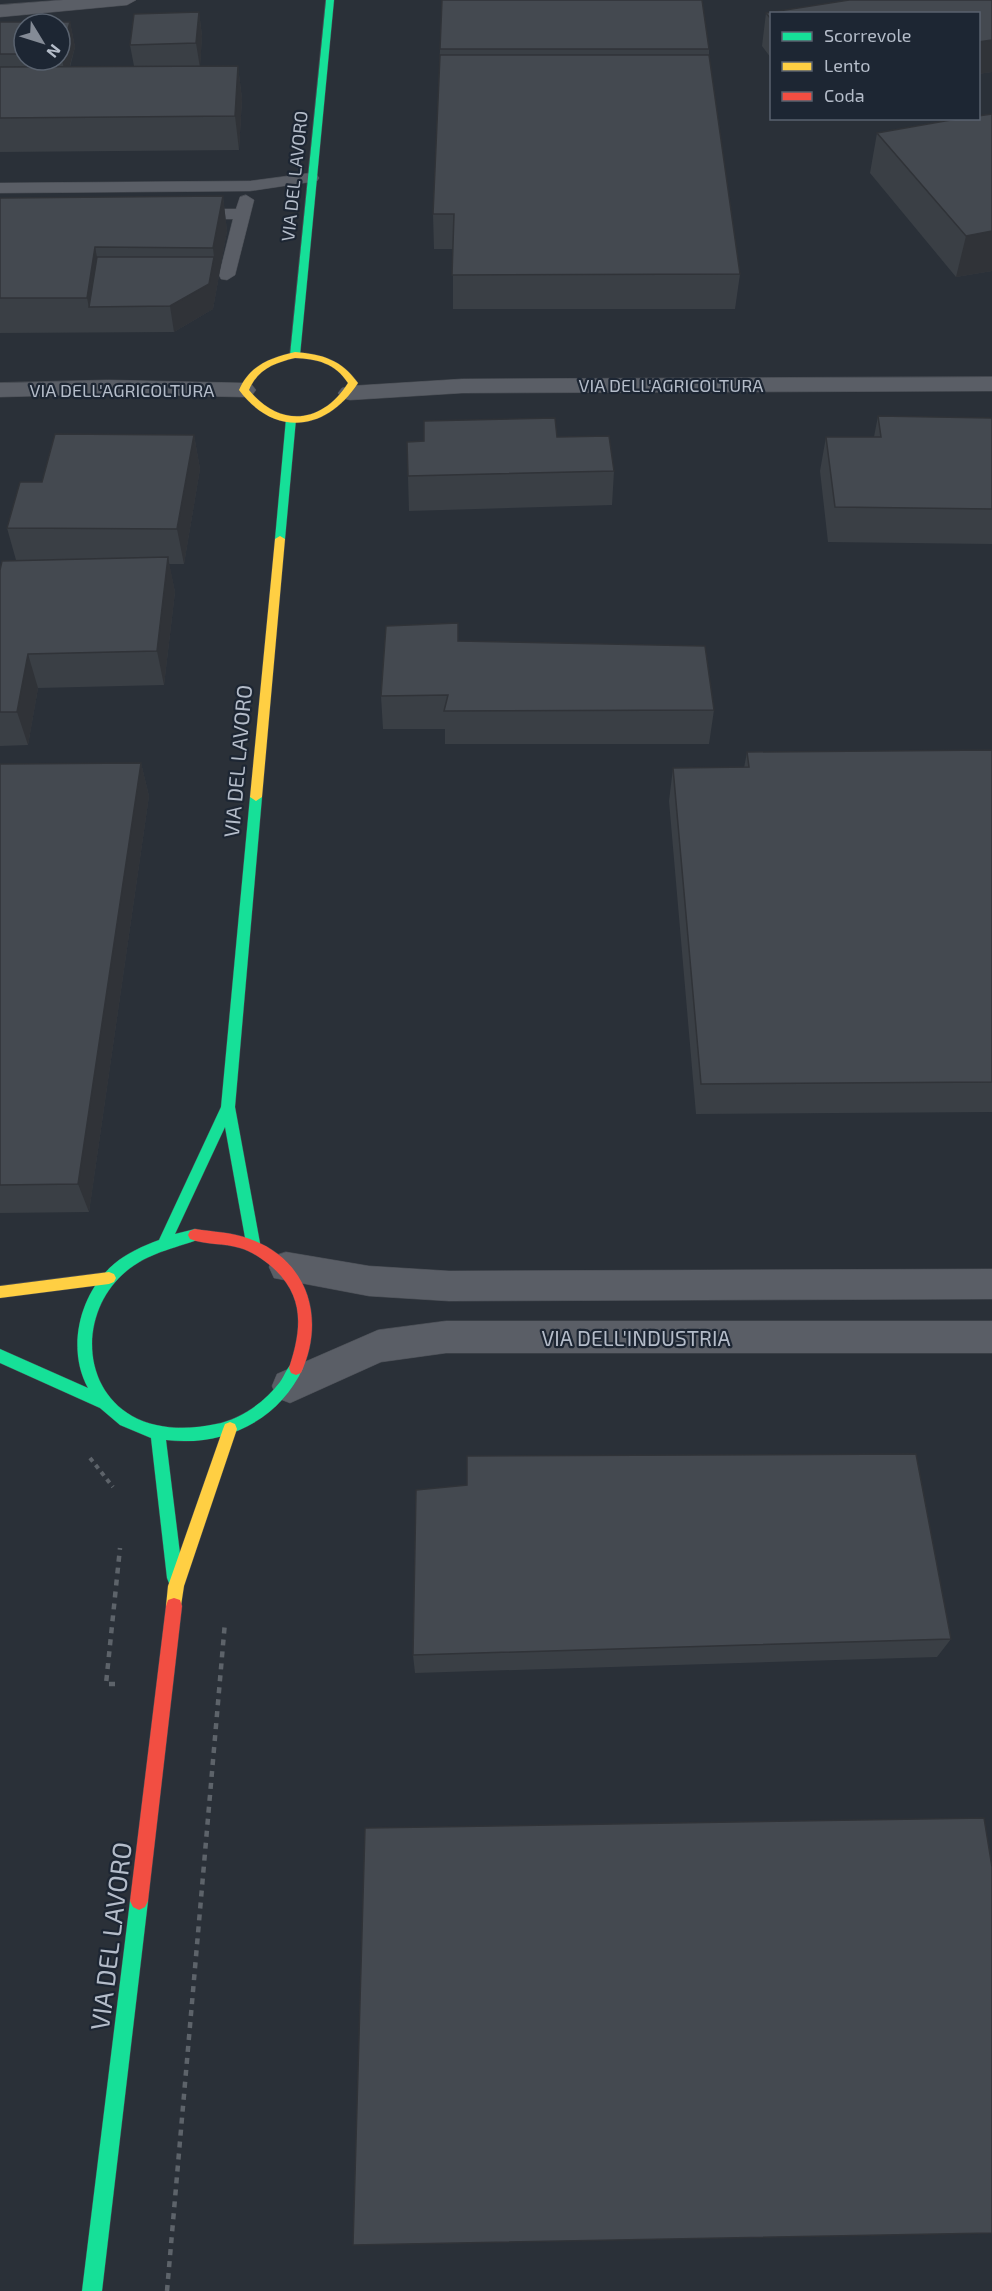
<svg xmlns="http://www.w3.org/2000/svg" width="992" height="2291" viewBox="0 0 992 2291" font-family="'Exo 2',sans-serif">
  <style>
    .lines { fill: none; stroke-linecap: round; stroke-linejoin: round }
    .lane-casing { stroke: #484c53; stroke-width: 1 }
    .street-casing { stroke: #484c53; stroke-width: 1 }
    .fast-casing { stroke: #484c53; stroke-width: 1 }
    .slow-casing { stroke: #484c53; stroke-width: 1 }
    .jam-casing { stroke: #484c53; stroke-width: 1 }
    .path-far1 { stroke: #5d636a; stroke-width: 4; stroke-dasharray: 4.5 4.5; stroke-linecap: butt }
    .path { stroke: #5d636a; stroke-width: 4.5; stroke-dasharray: 6 6; stroke-linecap: butt }
    .lane { fill: #5a5e66; fill-rule: evenodd }
    .street { fill: #5a5e66; fill-rule: evenodd }
    .fast { fill: #16e098; fill-rule: evenodd }
    .slow { fill: #ffcf43; fill-rule: evenodd }
    .jam { fill: #f24e42; fill-rule: evenodd }
    .wall { fill: #3a3f45; fill-rule: evenodd }
    .shaded-wall { fill: #303338 }
    .building { fill: #444950; stroke: #303338; stroke-width: 1.5 }
    .labels { text-anchor: middle; dominant-baseline: central; stroke-width: 4.5; stroke-linejoin: round; paint-order: stroke }
    .far-street-label { font-size: 18px; fill: #b4bcc9; stroke: #1d2633 }
    .street-label { font-size: 21px; fill: #b4bcc9; stroke: #1d2633 }
    .near-street-label { font-size: 26px; fill: #b4bcc9; stroke: #1d2633 }
  </style>
  <rect width="100%" height="100%" fill="#2a3038"/>
  <g class="lines">
    <defs>
      <path id="lane" d="M311 173 317 175 319 178 317 181 250 191 0 193V183L250 181Z
        M246 195 254 200 235 275 227 280 221 279 219 275 233 219H191L183 214 191 209H236L240 197Z"/>
      <path id="street" d="M63 0H136L127 5 0 17V5Z
        M992 377V391L462 393 350 400 342 398 338 393 342 388 350 386 462 379Z
        M108 380 244 383 252 385 256 390 252 395 244 397 108 394 0 397V383Z
        M286 1252 369 1266 449 1271 992 1269V1299L449 1301 369 1296 274 1278 269 1267 274 1256Z
        M446 1321H992V1353H446L381 1362 290 1403 277 1398 272 1386 277 1374 378 1330Z"/>
      <path id="fast" d="M326 0H334L300 355 295 358 290 355Z
        M291 416 296 419 285 539 280 542 275 539 286 419Z
        M256 793 262 797 235 1107 260 1243 258 1247 253 1249 248 1247 246 1243 225 1127 175 1234 195 1229 200 1231 202 1235 200 1239C172 1249 144 1254 122 1275 81 1313 80 1386 132 1416 157 1430 189 1430 216 1424 241 1419 265 1402 280 1382 285 1375 288 1364 296 1361L301 1363 303 1368C279 1421 223 1447 166 1440L183 1578 181 1583 175 1586 169 1583 167 1578 151 1438 120 1425 100 1408 0 1363V1349L88 1388C66 1348 80 1293 114 1264 127 1253 143 1246 159 1240L221 1107 250 797Z
        M139 1892 145 1895 148 1901 102 2291H82L130 1901 133 1895Z"/>
      <path id="slow" d="M295 352C322 354 342 360 358 383 327 431 275 438 239 390 250 365 270 358 295 352ZM295 358C317 359 335 363 348 383 322 424 280 428 249 390 258 369 274 363 295 358Z
        M280 536 285 539 262 797 256 801 250 797 275 539Z
        M109 1272 114 1274 116 1278 114 1282 109 1284 0 1298V1286Z
        M230 1422 235 1424 237 1429 184 1586 180 1612 174 1614 168 1612 166 1606 168 1586 223 1429 225 1424Z"/>
      <path id="jam" d="M195 1229C213 1232 232 1232 250 1239 308 1260 326 1318 301 1373L296 1375 291 1373 289 1368C302 1329 305 1296 272 1267 263 1259 251 1251 240 1248 224 1243 206 1245 190 1239L188 1235 190 1231Z
        M174 1598 180 1600 182 1606 148 1901 145 1907 139 1910 133 1907 130 1901 166 1606 168 1600Z"/>
    </defs>
    <use href="#lane" class="lane-casing"/>
    <use href="#street" class="street-casing"/>
    <use href="#fast" class="fast-casing"/>
    <use href="#slow" class="slow-casing"/>
    <use href="#jam" class="jam-casing"/>
    <path class="path-far1" d="M90 1458 113 1487"/>
    <path class="path" d="M115 1684H106L120 1548
      M167 2291 225 1622"/>
    <use href="#lane" class="lane"/>
    <use href="#street" class="street"/>
    <use href="#fast" class="fast"/>
    <use href="#slow" class="slow"/>
    <use href="#jam" class="jam"/>
  </g>
  <path class="wall" d="M992 0V72L978 74V14H771V58L762 46 766 13Z
    M199 12 202 36 200 66H238L242 99 239 150 0 152V22H70L75 47 70 67 134 66 130 45 134 14ZM24 24H60V60H24Z
    M440 49H709V55L740 274 735 309H453V249H434L433 214Z
    M992 114V271L956 277 870 173 877 133Z
    M223 196 227 231 213 309 174 332 0 333V198Z
    M878 416 992 418V544L828 542 820 471 826 437H874Z
    M194 435 200 469 184 564H169L175 592 164 685 38 688 28 745 0 746V570L16 560 7 528 42 482Z
    M614 471 612 505 409 511 408 476Z
    M458 641 714 710 709 744H445V729H383L381 696Z
    M992 750V1112L696 1114 669 801 673 768H744L747 752Z
    M141 763 149 796 89 1212 0 1213V764Z
    M951 1639 937 1657 415 1673 413 1655Z"/>
  <path class="shaded-wall" d="M199 12 202 36 200 68 196 43Z
    M70 22 75 47 66 79 61 54Z
    M992 40V72L978 74V42Z
    M238 66 242 99 239 150 235 116Z
    M223 196 227 231 213 309 174 332 170 306 214 257 213 248Z
    M992 231V271L956 277 966 236Z
    M95 247 102 282 89 307 87 298Z
    M194 435 200 469 184 564 177 529Z
    M168 557 175 592 164 685 157 651Z
    M28 654 38 688 28 745 17 712Z
    M141 763 149 796 89 1212 78 1184Z"/>
  <path class="building" d="M442 0H702L709 49H440Z
    M849 0H992V40L978 42V14H771V19L766 13Z
    M199 12 196 43 130 45 134 14Z
    M0 22H70L61 54H60V24H24V54H0Z
    M440 55H709L740 274 452 275 454 214H433Z
    M238 66 235 116 0 118V67Z
    M992 114V231L966 236 877 133 962 118H978V116Z
    M223 196 213 248 95 247 87 298H0V198Z
    M97 257H214L209 284 170 306 89 307Z
    M878 416 992 418V509L835 507 826 437H881Z
    M555 418 557 437 609 436 614 471 408 476 407 442 424 441V421Z
    M55 434 194 435 177 529 7 528 20 482H42Z
    M168 557 157 651 28 654 17 712H0V570L2 561Z
    M458 623V641L705 646 714 710 444 711 448 695 381 696 386 626Z
    M992 750V1082L701 1084 673 768 749 767 747 752Z
    M141 763 78 1184 0 1185V764Z
    M916 1454 951 1639 413 1655 416 1490 467 1485V1456Z
    M984 1818 992 1867V2233L353 2245 365 1828Z"/>
  <g class="labels">
    <g class="far-street-label">
      <text transform="translate(294 176) rotate(-84)">VIA DEL LAVORO</text>
      <text x="671" y="385">VIA DELL'AGRICOLTURA</text>
      <text x="122" y="390">VIA DELL'AGRICOLTURA</text>
    </g>
    <g class="street-label">
      <text transform="translate(237 761) rotate(-85)">VIA DEL LAVORO</text>
      <text x="636" y="1337">VIA DELL'INDUSTRIA</text>
    </g>
    <g class="near-street-label">
      <text transform="translate(110 1936) rotate(-83)">VIA DEL LAVORO</text>
    </g>
  </g>
  <rect x="770" y="12" width="210" height="108" fill="#1d2633" stroke="#59626f" stroke-width="1.5"/>
  <rect x="782" y="32" width="30" height="9" fill="#16e098" stroke="#59626f" stroke-width="1.5"/>
  <text x="824" y="42" font-size="18" fill="#b4bcc9">Scorrevole</text>
  <rect x="782" y="62" width="30" height="9" fill="#ffcf43" stroke="#59626f" stroke-width="1.5"/>
  <text x="824" y="72" font-size="18" fill="#b4bcc9">Lento</text>
  <rect x="782" y="92" width="30" height="9" fill="#f24e42" stroke="#59626f" stroke-width="1.5"/>
  <text x="824" y="102" font-size="18" fill="#b4bcc9">Coda</text>
  <g transform="translate(42 42) rotate(128)"><circle r="28" fill="#1d2633" stroke="#59626f" stroke-width="1.5"/>
  <path d="M0-4.5L10 22L0 15L-10 22Z" fill="#848b96"/>
  <text y="-9" font-size="16" font-weight="bold" text-anchor="middle" fill="#b4bcc9">N</text>
  </g>
</svg>
